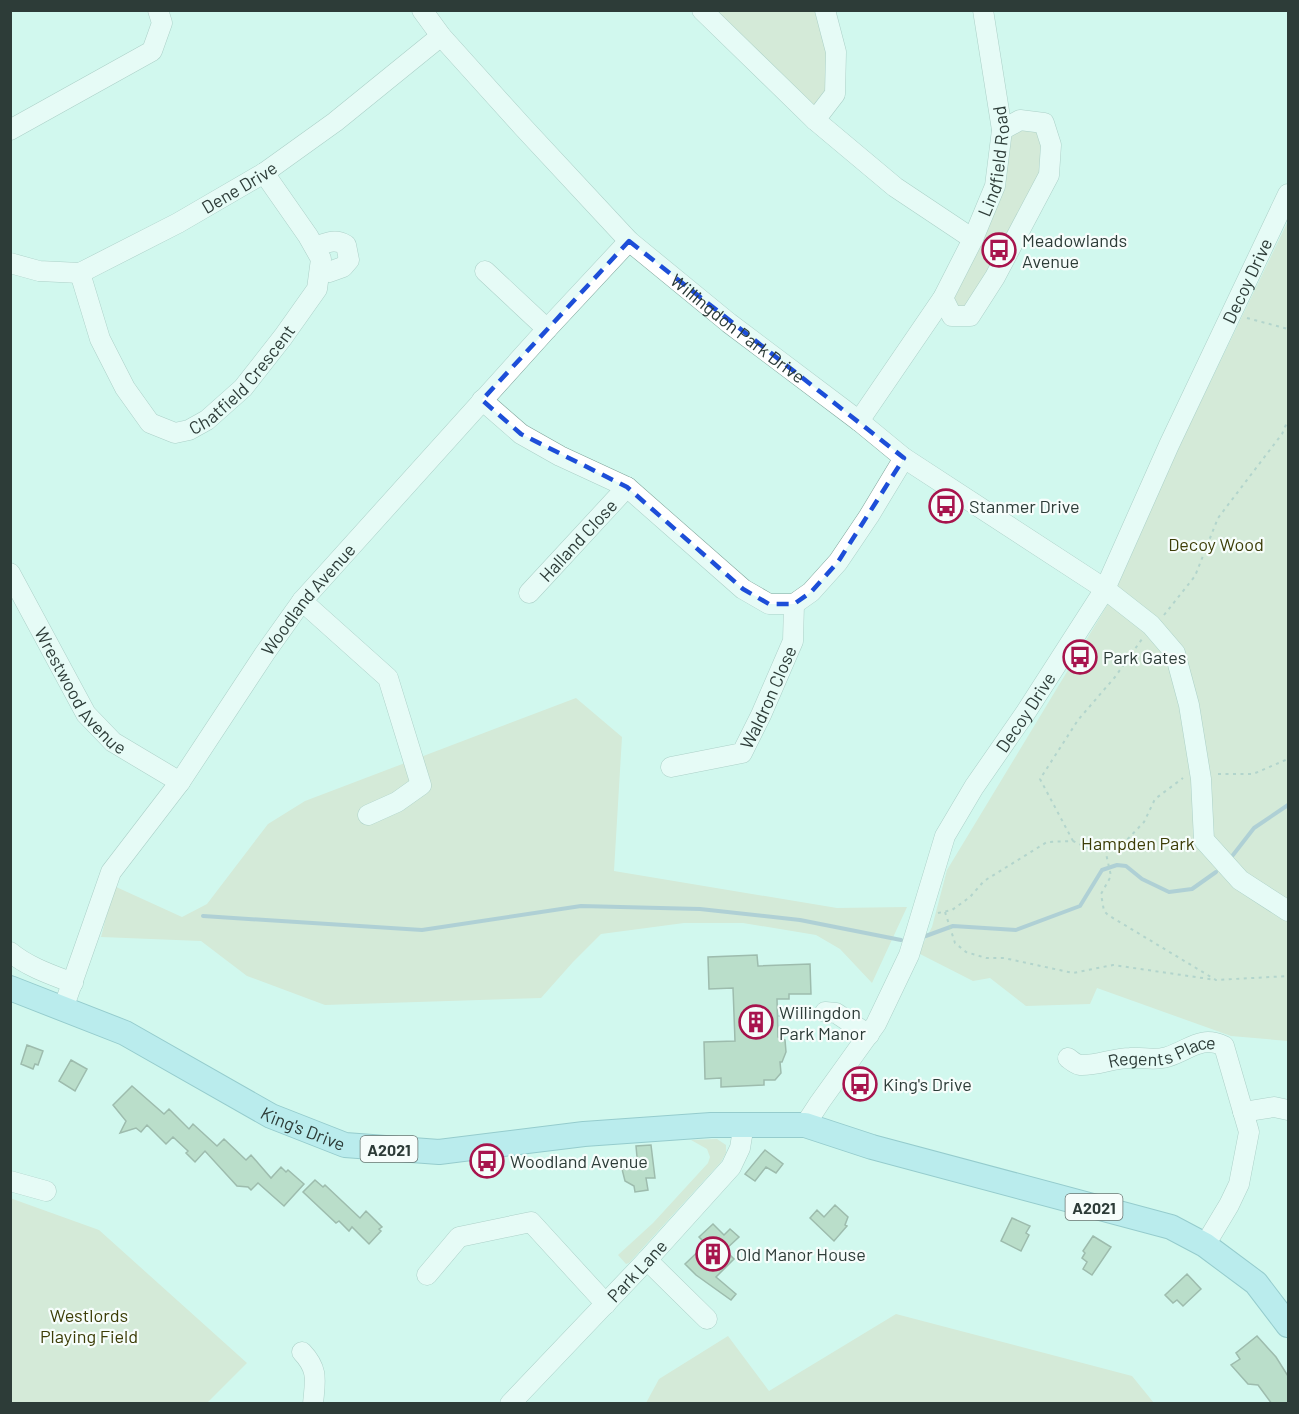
<svg xmlns="http://www.w3.org/2000/svg" width="1299" height="1414" viewBox="0 0 1299 1414" font-family="Barlow,sans-serif">
  <style>
    .green { fill: #d7d9bc }
    .lines { fill: none; stroke-linecap: round; stroke-linejoin: round }
    .stream { stroke: #85a1b7; stroke-width: 4 }
    .building { fill: #9ebe9d; stroke: #5e735e; stroke-width: 1.5 }
    .minor-casing { stroke: #7ea299; stroke-width: 21 }
    .major-casing { stroke: #4c97a4; stroke-width: 26 }
    .path { stroke: #8daaa3; stroke-width: 2; stroke-dasharray: 3 4.5; stroke-linecap: butt }
    .minor { stroke: #fff; stroke-width: 20 }
    .major { stroke: #9ddeeb; stroke-width: 24 }
    .marked { fill: none; stroke: #1d4ed8; stroke-width: 4.5; stroke-dasharray: 12 8; stroke-linejoin: round }
    .labels { text-anchor: middle; dominant-baseline: central; stroke-width: 4.5; stroke-linejoin: round; paint-order: stroke }
    .shield { fill: #f6fdfb; stroke: #697672; stroke-width: 1.5 }
    .shield-label { font-size: 16px; font-weight: bold; fill: #2d3c38 }
    .street-label { font-size: 18px; fill: #2d3c38; stroke: #f6fdfb }
    .poi-label { font-size: 18px; fill: #2d3c38; stroke: #f6fdfb; text-anchor: start }
    .park-label { font-size: 18px; fill: #3d3d07; stroke: #f6fdfb }
  </style>
  <rect width="100%" height="100%" fill="#d1f8ee"/>
  <path class="green" d="M703 11H825L835 94 815 120Z
    M1044 123 1049 175 970 316 943 298 973 239 1002 130Z
    M1288 221V1041L1231 1036 1097 988 1090 1004 1026 1006 990 978 973 981 918 953 932 927 947 870 1114 594 1178 449Z
    M576 698 622 737 614 871 837 908 907 907 872 983 840 949 816 935 743 923H684L601 934 573 962 541 998 325 1005 247 976 201 941 101 937 114 886 182 917 207 904 268 824 305 801Z
    M717 1139 726 1145V1153L721 1162 629 1263 626 1264 618 1255 653 1223 708 1163 710 1157 707 1149 691 1140Z
    M10 1198 99 1230 247 1363 207 1403H11Z
    M896 1314 1132 1376 1154 1403H646L659 1379 728 1336 769 1391Z"/>
  <g class="lines">
    <path class="stream" d="M1233 855 1254 828 1288 805
      M203 916 422 930 581 906 700 909 800 920 901 940
      M923 937 953 926 1016 930 1080 906 1102 870 1117 865 1126 866 1142 879 1169 892 1192 889 1216 872"/>
  </g>
  <path class="building" d="M757 955 758 966 810 964 811 994H789V999H777L778 1037 785 1040 786 1052 782 1062H780L781 1073 775 1080H764V1085L721 1087V1078L705 1079 704 1042 735 1041 733 988 709 989 708 957Z
    M27 1045 43 1051 38 1065 35 1064 33 1069 21 1064Z
    M71 1060 87 1069 75 1091 59 1081Z
    M132 1086 164 1114 169 1109 189 1129 193 1124 217 1146 224 1139 246 1160 251 1155 271 1178 281 1167 286 1172 288 1170 304 1184 284 1206 258 1183 251 1190 248 1187 237 1186 205 1151 195 1162 186 1153 188 1151 173 1137 166 1144 147 1125 141 1132 136 1128 120 1133 126 1121 113 1105Z
    M651 1145 655 1178H646L648 1190 635 1192 634 1186 625 1181 622 1169 638 1168 636 1146Z
    M765 1150 783 1164 776 1173 766 1167 755 1181 745 1174Z
    M315 1180 323 1187 325 1185 360 1218 366 1211 382 1227 379 1229 381 1231 369 1244 352 1227 349 1231 339 1221 336 1223 303 1192Z
    M835 1205 848 1217 845 1225 847 1226 834 1241 810 1218 817 1210 824 1217Z
    M1012 1218 1030 1226 1026 1233 1029 1235 1021 1251 1001 1241Z
    M713 1224 724 1235 730 1229 739 1237 725 1250 734 1259 716 1277 736 1294 731 1300 696 1275 685 1264 706 1244 699 1237Z
    M1093 1236 1111 1247 1092 1275 1083 1269 1087 1262 1082 1258 1085 1253 1083 1251Z
    M1187 1274 1201 1289 1183 1306 1177 1300 1173 1303 1165 1295Z
    M1257 1336 1276 1357 1288 1376V1404H1272L1258 1385 1248 1384 1231 1365 1240 1359 1236 1353Z"/>
  <g class="lines">
    <defs>
      <g id="minor">
        <path id="s1" d="M422 10 441 36 523 127 629 241 729 323 859 421 904 458 1105 589 1151 625 1175 653 1189 705 1201 779 1204 840 1240 880 1288 911"/>
        <path d="M702 10 815 120 895 187 973 239"/>
        <path d="M815 120 835 94 836 52 825 10"/>
        <path d="M10 130 152 51 162 23 158 10"/>
        <path d="M315 247C326 243 335 238 346 245L349 260 343 267 329 272 321 269"/>
        <path id="s2" d="M10 263 39 271 80 273 178 223 264 173 335 122 441 36"/>
        <path d="M485 271 547 329"/>
        <path id="s3" d="M80 273 100 339 125 388 150 423 175 433 189 430 207 420 243 388 283 337 317 289 321 259 308 236 264 173"/>
        <path d="M943 298 952 316H970L995 277 1049 175 1051 145 1044 123 1020 120 1002 130"/>
        <path d="M482 400 521 434 560 456 627 487 743 589 769 604H794L811 592 838 562 869 516 904 458"/>
        <path id="s4" d="M859 421 943 298 973 239 995 186 1002 130 983 10"/>
        <path id="s5" d="M10 573 86 714 113 742 180 782"/>
        <path id="s6" d="M529 593 627 487"/>
        <path d="M302 601 388 678 421 785 397 802 368 815"/>
        <path id="s7" d="M671 767 742 753 761 715 793 641 794 604"/>
        <path d="M10 952C28 967 52 975 73 983"/>
        <path id="s8" d="M63 1009 111 872 180 782 265 653 302 601 547 329 629 241"/>
        <path d="M825 1012 836 1013 869 1035"/>
        <path id="s9" d="M1068 1058C1072 1061 1075 1064 1080 1065 1097 1066 1113 1058 1130 1058 1143 1057 1154 1061 1167 1057 1190 1050 1200 1035 1224 1046L1249 1132 1239 1184 1229 1205 1205 1245"/>
        <path d="M1243 1112 1274 1107 1288 1110"/>
        <path id="s10" d="M805 1125 820 1102 876 1024 909 955 945 836 974 787 1026 712 1105 589 1169 445 1288 194"/>
        <path d="M10 1181 46 1191"/>
        <path d="M647 1260 707 1319"/>
        <path d="M427 1275 459 1237 531 1222 606 1304"/>
        <path d="M302 1352C319 1370 315 1381 313 1404"/>
        <path id="s11" d="M510 1404 647 1260 731 1167 740 1148 744 1124"/>
      </g>
      <g id="major">
        <path id="s12" d="M10 988 125 1033 271 1116 345 1145 439 1152 584 1134 711 1125H805L872 1147 1171 1227 1205 1245 1256 1283 1288 1325"/>
      </g>
    </defs>
    <use href="#minor" class="minor-casing"/>
    <use href="#major" class="major-casing"/>
    <path class="path" d="M1247 318 1288 329
      M1164 615 1195 576 1218 518 1282 434 1288 420
      M1218 774H1253L1288 759
      M1073 841 1040 779 1078 720 1115 677 1142 639
      M1105 849 1111 876 1101 894 1104 911 1108 915 1216 980 1288 976
      M945 912 955 943 966 952 986 958H1004L1073 973 1113 965 1216 980
      M938 913 952 910 970 897 984 881 1047 842 1073 841 1092 850 1121 846 1144 822 1155 799 1183 778
      M778 1016 791 1015"/>
    <use href="#minor" class="minor"/>
    <use href="#major" class="major"/>
  </g>
  <path d="M0 0H1299V1414H0ZM629 241 904 458 838 562 811 592 794 604H769L743 589 627 487 521 434 482 400Z" fill="#d1f8ee" fill-opacity=".55" fill-rule="evenodd"/>
  <path class="marked" d="M629 241 904 458 838 562 811 592 794 604H769L743 589 627 487 521 434 482 400Z"/>
  <defs>
    <symbol id="bus-ring" viewBox="-11 -11 22 22"><circle r="9.5" fill="#f6fdfb" stroke="#a7144d" stroke-width="1.5"/><path d="M-5-6H5V4H4V6H2V4H-2V6H-4V4H-5ZM-3.5-4V0h7V-4ZM-3.5 1.2v1.5H-2V1.2ZM2 1.2v1.5H3.5V1.2Z" fill="#a7144d"/></symbol>
    <symbol id="building-ring" viewBox="-11 -11 22 22"><circle r="9.5" fill="#f6fdfb" stroke="#a7144d" stroke-width="1.5"/><path d="M-4-6H4V6H1V3H-1V6H-4ZM-2.5-4.3h1.7v1.8h-1.7ZM.8-4.3h1.7v1.8H.8ZM-2.5-1h1.7V.8h-1.7ZM.8-1h1.7V.8H.8Z" fill="#a7144d"/></symbol>
  </defs>
  <g fill-rule="evenodd">
    <use href="#bus-ring" x="980" y="231" width="38" height="38"/>
    <use href="#bus-ring" x="927" y="487" width="38" height="38"/>
    <use href="#bus-ring" x="1061" y="638" width="38" height="38"/>
    <use href="#building-ring" x="737" y="1003" width="38" height="38"/>
    <use href="#bus-ring" x="841" y="1065" width="38" height="38"/>
    <use href="#bus-ring" x="468" y="1142" width="38" height="38"/>
    <use href="#building-ring" x="694" y="1235" width="38" height="38"/>
  </g>
  <g class="labels">
    <g class="shield">
      <rect x="360.5" y="1136" width="57" height="26" rx="4.5"/>
      <rect x="1065.5" y="1194" width="57" height="26" rx="4.5"/>
    </g>
    <g class="shield-label">
      <text x="389" y="1149">A2021</text>
      <text x="1094" y="1207">A2021</text>
    </g>
    <g class="street-label">
      <text stroke="none"><textPath href="#s4" startOffset="297">Lindfield Road</textPath></text>
      <text stroke="none"><textPath href="#s2" startOffset="252">Dene Drive</textPath></text>
      <text stroke="none"><textPath href="#s10" startOffset="958">Decoy Drive</textPath></text>
      <text stroke="none"><textPath href="#s1" startOffset="450">Willingdon Park Drive</textPath></text>
      <text stroke="none"><textPath href="#s3" startOffset="282">Chatfield Crescent</textPath></text>
      <text stroke="none"><textPath href="#s6" startOffset="72">Halland Close</textPath></text>
      <text stroke="none"><textPath href="#s8" startOffset="482">Woodland Avenue</textPath></text>
      <text stroke="none"><textPath href="#s5" startOffset="138">Wrestwood Avenue</textPath></text>
      <text stroke="none"><textPath href="#s7" startOffset="134">Waldron Close</textPath></text>
      <text stroke="none"><textPath href="#s10" startOffset="472">Decoy Drive</textPath></text>
      <text stroke="none"><textPath href="#s9" startOffset="98">Regents Place</textPath></text>
      <text stroke="none"><textPath href="#s12" startOffset="326">King's Drive</textPath></text>
      <text stroke="none"><textPath href="#s11" startOffset="184">Park Lane</textPath></text>
    </g>
    <g class="poi-label">
      <text x="1022" y="240">Meadowlands<tspan x="1022" dy="21">Avenue</tspan></text>
      <text x="969" y="506">Stanmer Drive</text>
      <text x="1103" y="657">Park Gates</text>
      <text x="779" y="1012">Willingdon<tspan x="779" dy="21">Park Manor</tspan></text>
      <text x="883" y="1084">King's Drive</text>
      <text x="510" y="1161">Woodland Avenue</text>
      <text x="736" y="1254">Old Manor House</text>
    </g>
    <g class="park-label">
      <text x="1216" y="544">Decoy Wood</text>
      <text x="1138" y="843">Hampden Park</text>
      <text x="89" y="1315">Westlords<tspan x="89" dy="21">Playing Field</tspan></text>
    </g>
  </g>
  <rect width="1299" height="1414" fill="none" stroke="#2d3c38" stroke-width="24"/>
</svg>
